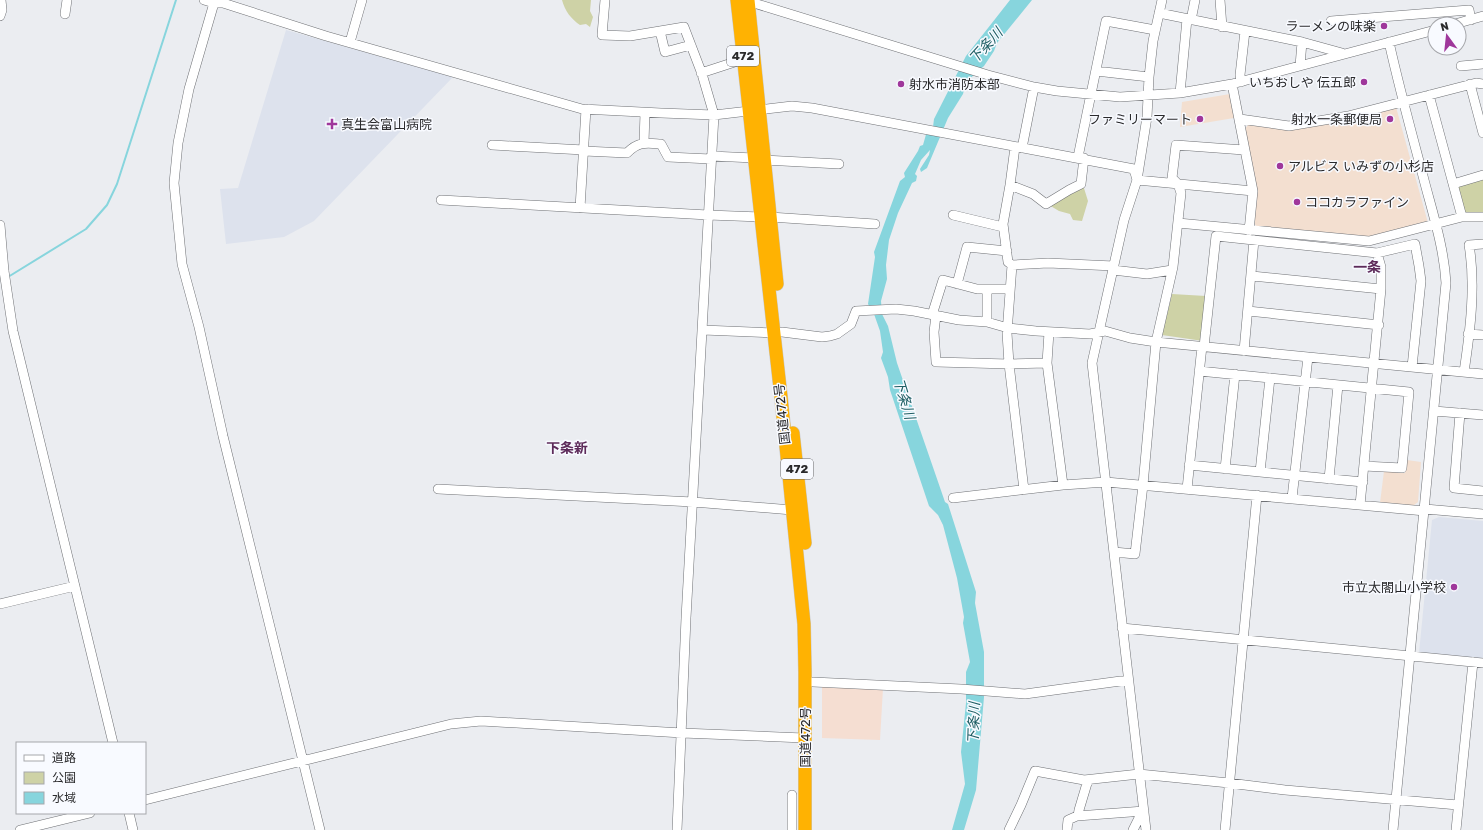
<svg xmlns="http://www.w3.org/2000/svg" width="1483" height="830" viewBox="0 0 1483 830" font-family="Rubik,'Noto Sans JP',sans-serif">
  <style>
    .commercial { fill: #f3dfd0 }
    .industrial { fill: #f5ded2 }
    .built { fill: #dde2ed }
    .green { fill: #ced2a6 }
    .water { fill: #87d5dd }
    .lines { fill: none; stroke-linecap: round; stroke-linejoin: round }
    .stream { stroke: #87d5dd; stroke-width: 2 }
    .minor-casing { stroke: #6f7175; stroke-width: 10 }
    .highway-casing { stroke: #c8c8c8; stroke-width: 14 }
    .minor { stroke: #fff; stroke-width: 9 }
    .highway { stroke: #ffb202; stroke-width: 13 }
    .poi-dot { fill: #9f379b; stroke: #f8faff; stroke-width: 1.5 }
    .labels { text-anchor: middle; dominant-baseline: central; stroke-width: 3; stroke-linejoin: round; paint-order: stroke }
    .shield { fill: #f8faff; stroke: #68686b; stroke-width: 1 }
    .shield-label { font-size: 12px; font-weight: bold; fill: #2a2a2c }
    .poi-label { font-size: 13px; fill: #2a2a2c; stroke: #f8faff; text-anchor: end }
    .street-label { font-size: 13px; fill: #2a2a2c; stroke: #f8faff }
    .water-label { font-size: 14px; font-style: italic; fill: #1e5e64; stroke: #f8faff }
    .neighbourhood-label { font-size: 14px; font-weight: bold; fill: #5d2b5a; stroke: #f8faff }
  </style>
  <rect width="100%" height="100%" fill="#ebedf1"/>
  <path class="commercial" d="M1230 94 1234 118 1180 127 1182 102Z
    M1396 107 1428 223 1374 237 1257 227 1254 223 1245 129 1248 125 1290 130Z
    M1407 460 1421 462 1418 502 1413 506 1380 503 1384 471 1405 473Z"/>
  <path class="industrial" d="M822 685 883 688 880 740 822 738Z"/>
  <path class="built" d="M286 30 453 77 314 221 284 237 226 244 220 189 238 188Z
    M1439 517 1483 521V659L1419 653 1432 520Z"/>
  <path class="green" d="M562 0H591L590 11 593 17 590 27 586 24 580 25C571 19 565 11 562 0Z
    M1483 179V213H1468L1463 212 1457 189 1459 185Z
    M1083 185 1088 201 1082 221 1073 220 1070 214 1059 211 1049 205Z
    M1172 294 1206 296 1203 341 1162 335Z"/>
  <path class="water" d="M1010 0H1032L997 43 994 51 984 66 966 82 963 94 948 118 927 168 921 172 920 169 929 155 930 150 921 160 915 174 917 176 916 181 912 183 898 213 889 240 886 265 887 279 881 301 882 314 888 326 897 363 945 502 948 504 976 592 975 603 984 652V697L976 790 964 830H952L965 784 961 752 966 703V672L970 662 963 623 964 617 957 578 943 525 938 515 929 506 890 390 888 377 881 358 883 352 880 331 874 314 868 304 875 257 874 252 900 181 905 177 904 173 918 151 920 146 923 145 927 131 933 127 934 119 966 56Z"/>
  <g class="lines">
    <path class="stream" d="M8 277 86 229 107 205 117 184 176 0"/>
    <defs>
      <path id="minor" d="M204 0 214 3H223L326 36 582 109 661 113 714 115 792 106 812 108 1134 169 1137 180
        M605 0 602 35 630 36 684 27 702 74 714 115 686 618 677 830
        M744 0 988 75 1034 87 1057 91 1120 97 1180 93 1232 84 1435 30
        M1220 0 1222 27
        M214 3 189 89 178 143 174 183 182 264 199 327 223 436 320 830
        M1159 13 1302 42 1342 53
        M65 14 67 0
        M0 16 2 10 1 0
        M1191 20 1195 0
        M1331 21 1469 10 1471 20
        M1455 24 1483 16
        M660 31 665 52 691 45
        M350 42 362 0
        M1389 42C1399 87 1411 131 1423 176 1432 211 1444 247 1446 283L1393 830
        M1300 66 1302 42
        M1461 66 1483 64
        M1096 71 1149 77
        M701 73 744 59
        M1241 82 1240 75 1245 31
        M1232 84 1253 191 1249 231
        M1470 84 1483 133
        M1180 93 1187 19
        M1429 95 1462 217
        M1240 119 1289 126 1348 116 1476 83 1483 84
        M644 142 645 113
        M492 145 584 150
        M1015 147 1010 185 1003 224 1008 262 1012 265 1048 263 1114 266
        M1022 148 1034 87
        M584 151 627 153C639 141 646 143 661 144L668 157 711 159
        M711 156 754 158
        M1078 157 1106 21 1155 30
        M764 160 839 164
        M1137 180 1253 191
        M1453 184 1483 175
        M1010 185 1033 194 1046 204 1069 190 1081 184 1084 158
        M441 200 708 215 761 217
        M580 208 586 109
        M953 215 1003 227
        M770 217 875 224
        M1178 223 1369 241 1462 217H1483
        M0 225 4 271 13 331 113 743
        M1012 265 1007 333 1009 364 1024 490
        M1113 270 1147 274 1172 270
        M1252 276 1381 289
        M957 284 967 247 1007 251
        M987 289V322
        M1248 311 1379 325
        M932 315 943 280 977 289H1010
        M936 315 934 332 936 362 1009 364 1047 363
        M703 330 773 333
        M782 332 822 337 830 336 837 334 851 324 856 311 896 309 914 311 959 320 987 322 1008 328 1036 331 1090 334 1105 331 1130 338 1156 342 1483 374
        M1049 332 1047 363 1063 485
        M1468 334 1483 335
        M1204 347 1216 236 1377 253 1415 244 1419 266 1421 281 1412 367
        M1244 351 1254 240
        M1199 371 1409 392 1402 468 1364 466
        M1464 372C1470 332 1476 286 1469 245L1483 244
        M1434 411 1483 415
        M1460 413 1454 488 1483 491
        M1189 465 1363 482
        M1225 469 1235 374
        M1260 472 1270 378
        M1329 479 1338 385
        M438 489 693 502 792 510
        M1187 489 1202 346
        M953 498 1063 485 1106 482 1425 511
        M1292 498 1308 357
        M1360 505 1381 289V267L1377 253
        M1425 509 1483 514
        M1114 552 1135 554 1143 485 1156 342 1173 267 1181 193 1178 184 1172 178 1176 145 1244 150
        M0 604 75 586
        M1122 628 1483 663
        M813 682 961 689 1025 694 1128 680
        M145 800 451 724 481 721 682 733 804 738
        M129 813 133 830
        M1078 816 1079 810 1088 780
        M20 830 90 813
        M792 830V795
        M1009 830 1021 805 1035 771 1084 780 1139 774 1229 783 1285 790 1458 805
        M1067 830 1068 820 1077 816 1144 811
        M1133 830 1142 812
        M1146 830 1092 363 1124 220 1137 180 1147 117 1149 77 1153 41 1162 0
        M1225 830 1257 495
        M1456 830 1473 662"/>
      <path id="highway" d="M737 0 781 397 804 624 805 672V830
        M748 0 777 284
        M793 433 805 543"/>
    </defs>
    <use href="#minor" class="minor-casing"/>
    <use href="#highway" class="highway-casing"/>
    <use href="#minor" class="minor"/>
    <use href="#highway" class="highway"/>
  </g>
  <g class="poi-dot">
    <circle cx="1384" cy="26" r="4"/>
    <circle cx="1364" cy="82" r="4"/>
    <circle cx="901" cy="84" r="4"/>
    <circle cx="1200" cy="119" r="4"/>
    <circle cx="1390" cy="119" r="4"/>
    <path d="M330 118h4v4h4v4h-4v4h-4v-4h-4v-4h4z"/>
    <circle cx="1280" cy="166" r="4"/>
    <circle cx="1297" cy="202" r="4"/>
    <circle cx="1454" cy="587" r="4"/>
  </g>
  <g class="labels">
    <g class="shield">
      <rect x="727" y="46" width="32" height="20" rx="3"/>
      <rect x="781" y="459" width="32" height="20" rx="3"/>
    </g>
    <g class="shield-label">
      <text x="743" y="56">472</text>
      <text x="797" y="469">472</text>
    </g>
    <g class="poi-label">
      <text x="1376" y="26">ラーメンの味楽</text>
      <text x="1356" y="82">いちおしや 伝五郎</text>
      <text x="909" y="84" text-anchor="start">射水市消防本部</text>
      <text x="1192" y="119">ファミリーマート</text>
      <text x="1382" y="119">射水一条郵便局</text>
      <text x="341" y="124" text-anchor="start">真生会富山病院</text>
      <text x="1288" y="166" text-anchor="start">アルビス いみずの小杉店</text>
      <text x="1305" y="202" text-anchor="start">ココカラファイン</text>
      <text x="1446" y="587">市立太閤山小学校</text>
    </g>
    <g class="street-label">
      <text transform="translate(782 414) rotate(-96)">国道472号</text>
      <text transform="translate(805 737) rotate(-90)">国道472号</text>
    </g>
    <g class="water-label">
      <text transform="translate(986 46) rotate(-48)">下条川</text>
      <text transform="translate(904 399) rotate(73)">下条川</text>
      <text transform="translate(974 723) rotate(-88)">下条川</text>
    </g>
    <g class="neighbourhood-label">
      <text x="1367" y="267">一条</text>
      <text x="567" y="448">下条新</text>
    </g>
  </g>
  <rect x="16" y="742" width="130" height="72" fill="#f8faff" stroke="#a6a7ab"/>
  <rect x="24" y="755" width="20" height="6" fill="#ffffff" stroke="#a6a7ab"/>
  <text x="52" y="762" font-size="12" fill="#2a2a2c">道路</text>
  <rect x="24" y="772" width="20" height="12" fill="#ced2a6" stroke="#a6a7ab"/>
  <text x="52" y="782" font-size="12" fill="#2a2a2c">公園</text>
  <rect x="24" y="792" width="20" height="12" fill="#87d5dd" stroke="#a6a7ab"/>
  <text x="52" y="802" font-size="12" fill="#2a2a2c">水域</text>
  <g transform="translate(1447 36) rotate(345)"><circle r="19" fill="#f8faff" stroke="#a6a7ab"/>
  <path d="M0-3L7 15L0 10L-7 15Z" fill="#9f379b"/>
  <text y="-6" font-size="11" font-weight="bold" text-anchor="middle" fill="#2a2a2c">N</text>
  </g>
</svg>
